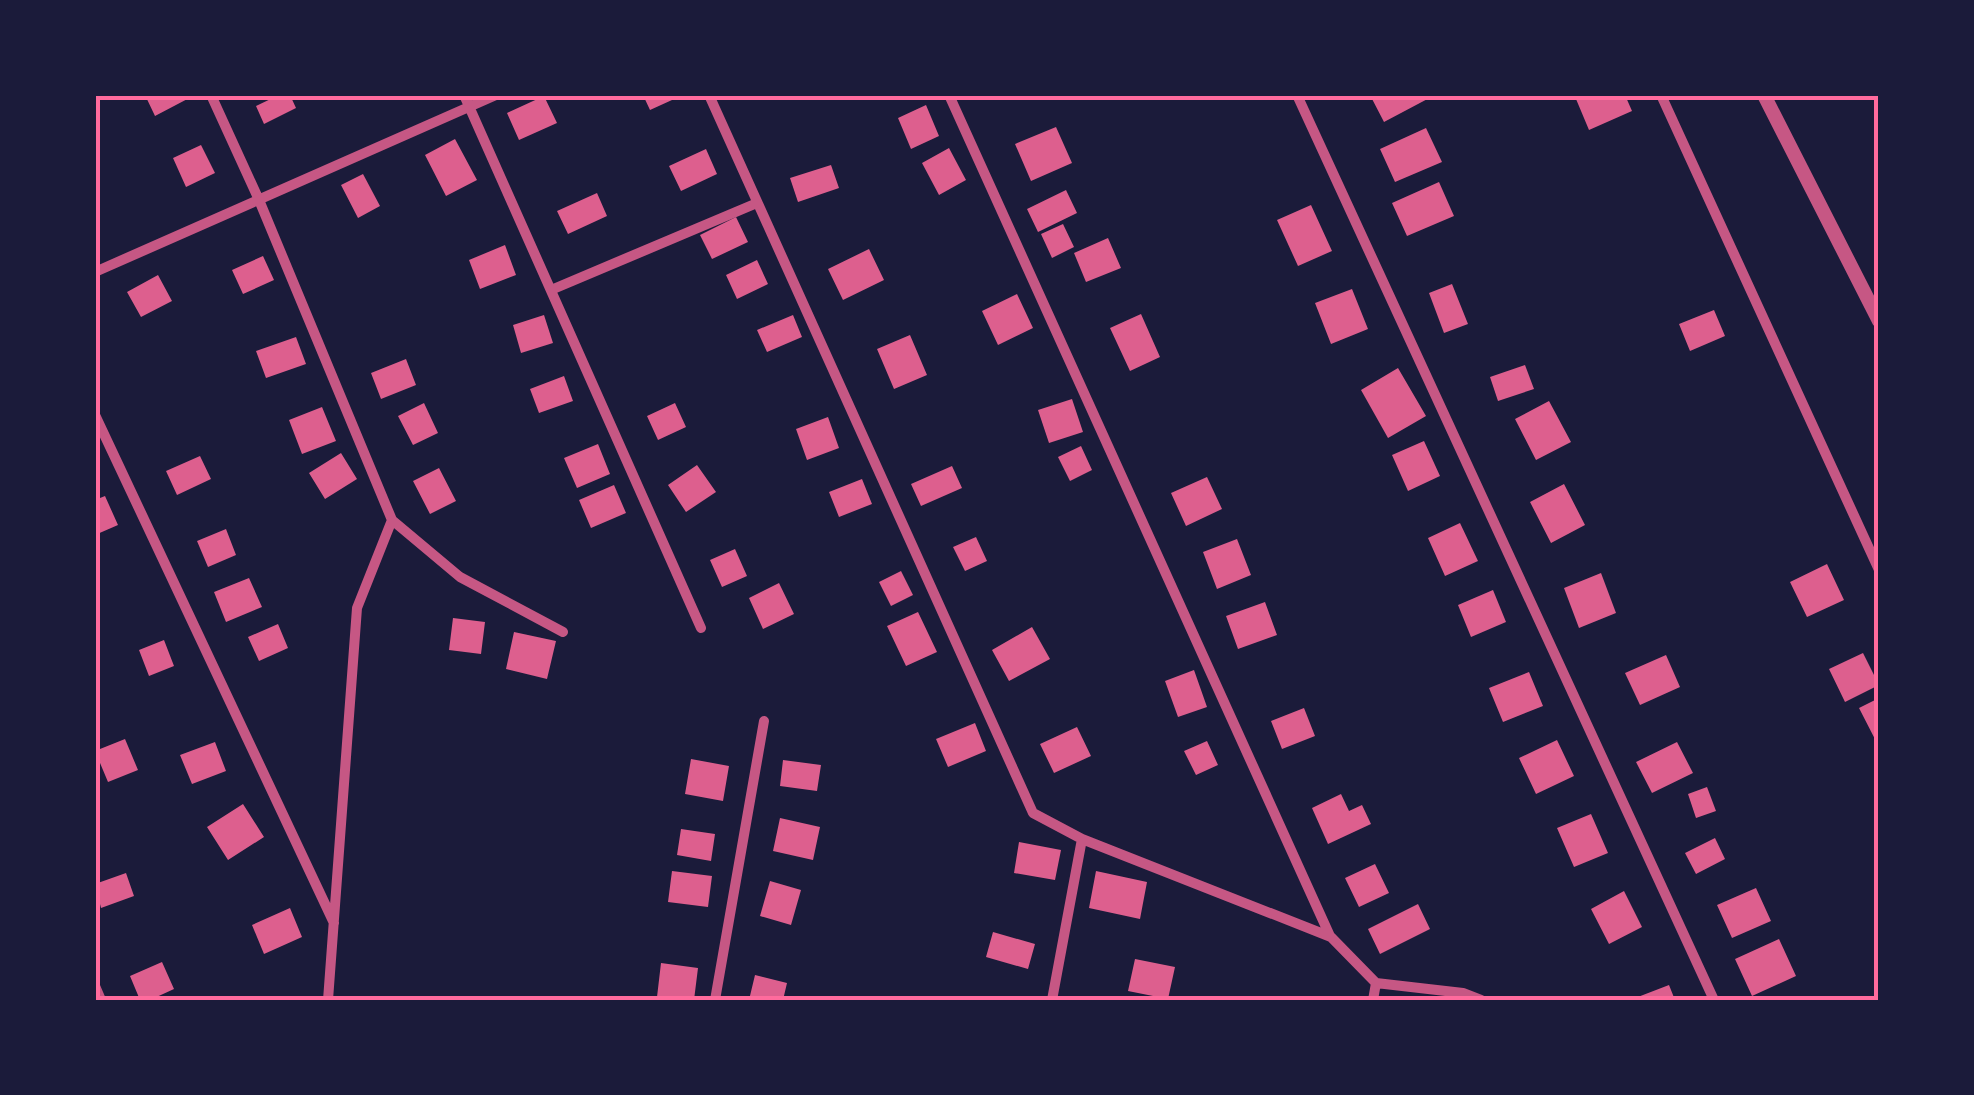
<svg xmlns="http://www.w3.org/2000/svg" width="1974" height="1095" viewBox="0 0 1974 1095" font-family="Mulish,sans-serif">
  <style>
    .building { fill: #dd5f8e }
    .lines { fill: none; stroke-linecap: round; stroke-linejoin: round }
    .minor { stroke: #c65784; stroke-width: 10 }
    .tertiary { stroke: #c65784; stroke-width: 14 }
    .neatline { fill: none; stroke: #ff6b9d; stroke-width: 4 }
  </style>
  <rect width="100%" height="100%" fill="#1b1b3a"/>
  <path class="building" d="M145 95H195L155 116Z
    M279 95H290L296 108 264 124 256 106Z
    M643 95H683L650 110Z
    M1370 95H1435L1384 122Z
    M1586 95H1625L1632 111 1589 130 1576 99Z
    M544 96 557 123 519 140 507 113Z
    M926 105 939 136 911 149 898 118Z
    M1056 127 1072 163 1031 181 1015 144Z
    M1426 128 1442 162 1395 182 1380 149Z
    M455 139 477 180 446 196 425 155Z
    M201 145 215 173 186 187 173 158Z
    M949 148 966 180 939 195 922 163Z
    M706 149 717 174 681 191 669 166Z
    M831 165 839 188 798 202 790 178Z
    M363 174 380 206 358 218 341 185Z
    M1439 182 1454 216 1407 236 1392 203Z
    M1066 190 1077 213 1038 232 1027 209Z
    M597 193 607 216 568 234 557 211Z
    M1311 205 1332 251 1298 266 1277 220Z
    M736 217 748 242 712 259 700 235Z
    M1063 224 1074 247 1052 258 1041 234Z
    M1108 238 1121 268 1086 282 1074 253Z
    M505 245 516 275 480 289 469 260Z
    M869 249 884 280 843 300 828 269Z
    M263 256 274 280 243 294 232 270Z
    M757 260 768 284 737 299 726 275Z
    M158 275 172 301 141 317 127 292Z
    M1452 284 1468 324 1444 333 1429 293Z
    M1352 289 1368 329 1331 344 1315 303Z
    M1017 294 1033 328 998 345 982 311Z
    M1714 310 1725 336 1690 351 1679 324Z
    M1141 314 1160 357 1130 371 1110 328Z
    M544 315 553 343 521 353 513 325Z
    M793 315 802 337 767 352 757 330Z
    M910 335 927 375 894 389 877 349Z
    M296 337 306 364 266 378 256 351Z
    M406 359 416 385 381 399 371 373Z
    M1525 365 1534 389 1498 401 1490 377Z
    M1398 368 1426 416 1388 438 1361 390Z
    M564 376 573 401 539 413 530 389Z
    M1072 399 1083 432 1049 443 1038 410Z
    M1549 401 1571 442 1536 460 1515 419Z
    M424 403 438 433 413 445 398 416Z
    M675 403 686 427 658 440 647 416Z
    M322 407 336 441 302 454 289 420Z
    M828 417 839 448 807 460 796 429Z
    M1424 441 1440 476 1408 491 1392 455Z
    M598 444 610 474 577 488 564 458Z
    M1081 446 1092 470 1070 481 1058 457Z
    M341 453 357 479 325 499 309 473Z
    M200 456 211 479 177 495 166 471Z
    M697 465 716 492 686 512 668 485Z
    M952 466 962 488 921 506 911 484Z
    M439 468 456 501 430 514 413 481Z
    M1207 477 1222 509 1186 526 1171 493Z
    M862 479 872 504 839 517 829 492Z
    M1564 484 1585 525 1551 543 1530 502Z
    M614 485 626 513 591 528 579 500Z
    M105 496 118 525 95 535V500Z
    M1460 523 1478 561 1445 576 1428 538Z
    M226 529 236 555 208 567 197 541Z
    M976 537 987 561 965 571 953 547Z
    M1237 539 1251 575 1217 589 1203 552Z
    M735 549 747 576 722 587 710 560Z
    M1827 564 1844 600 1807 617 1790 582Z
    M901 571 913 595 891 606 879 582Z
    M1601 573 1616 613 1579 628 1564 588Z
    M249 578 262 607 226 622 214 592Z
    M779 583 794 614 763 629 749 598Z
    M1493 590 1506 622 1471 637 1458 605Z
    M1265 602 1277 635 1238 649 1226 616Z
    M918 612 937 652 906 666 887 626Z
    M453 618 485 622 481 654 449 650Z
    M278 624 288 648 259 661 248 637Z
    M1032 627 1050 659 1009 681 992 650Z
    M514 632 556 641 547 679 506 669Z
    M164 640 174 666 149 676 139 650Z
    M1863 653 1879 685 1845 702 1829 669Z
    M1666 655 1680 687 1640 705 1625 673Z
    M1194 670 1207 707 1178 717 1165 681Z
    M1529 672 1543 706 1503 722 1489 688Z
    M1879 698V747L1859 708Z
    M1304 708 1315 736 1282 749 1271 721Z
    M975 723 986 751 948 767 936 739Z
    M1077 727 1091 756 1054 773 1040 744Z
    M125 739 138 770 108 782 95 751Z
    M1557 740 1574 776 1536 794 1519 758Z
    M1207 741 1218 765 1196 775 1184 751Z
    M215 742 226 771 192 784 180 755Z
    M1677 742 1693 773 1652 793 1636 762Z
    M691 759 729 766 723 801 685 794Z
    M783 760 821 765 817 791 780 786Z
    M1707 787 1716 811 1696 818 1688 794Z
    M1341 794 1349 811 1362 805 1371 824 1328 844 1312 808Z
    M243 804 264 837 228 860 207 827Z
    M1591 814 1608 853 1574 867 1557 828Z
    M780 818 820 827 813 860 773 851Z
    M681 829 715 834 711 861 677 855Z
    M1715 838 1725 859 1696 874 1685 853Z
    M1019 842 1061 850 1055 880 1014 873Z
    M1375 864 1389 893 1359 907 1345 878Z
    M672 871 712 876 708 907 668 902Z
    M1096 871 1147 882 1140 919 1089 908Z
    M126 873 134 896 101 908 95 884Z
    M770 881 801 890 791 925 760 916Z
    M1756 888 1771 921 1732 938 1717 905Z
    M1624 891 1642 927 1609 944 1591 909Z
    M1418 904 1430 929 1380 954 1368 929Z
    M290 908 302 937 264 954 252 925Z
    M993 932 1035 944 1028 969 986 957Z
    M1779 939 1796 976 1752 996 1735 959Z
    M1135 959 1175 967 1168 999 1128 991Z
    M162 962 174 989 150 1000H140L130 976Z
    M661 963 698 968 694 1000 657 997Z
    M755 975 787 983 783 1000H749Z
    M1669 985 1675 1000H1630Z"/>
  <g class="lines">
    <path class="minor" d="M211 95 259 200 392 520 460 577 563 632
      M464 95 701 628
      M709 95 1033 813 1082 839 1331 937 1376 983 1463 993 1481 1000
      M949 95 1330 936
      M1297 95 1714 1000
      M1661 95 1879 570
      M95 272 496 95
      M551 290 757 203
      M95 415 334 923
      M95 986 101 1000
      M328 1000 357 608 392 520
      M715 1000 764 721
      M1052 1000 1082 839
      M1373 1000 1376 983"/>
    <path class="tertiary" d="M1764 95 1879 321"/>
  </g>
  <rect width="1974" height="1095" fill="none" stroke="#1b1b3a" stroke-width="195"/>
  <rect x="98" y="98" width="1778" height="900" class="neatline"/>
</svg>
